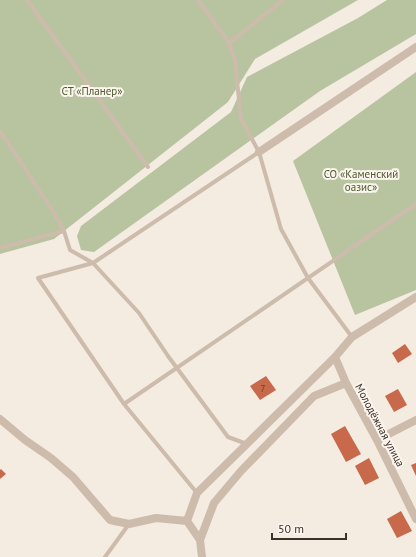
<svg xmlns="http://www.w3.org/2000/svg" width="416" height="557" viewBox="0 0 416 557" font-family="'PT Sans',sans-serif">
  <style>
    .green { fill: #b8c4a0 }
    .building { fill: #c8694b }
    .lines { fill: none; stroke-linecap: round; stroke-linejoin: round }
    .service { stroke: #cdbbac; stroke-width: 4 }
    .minor { stroke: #cdbbac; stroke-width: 8 }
    .labels { text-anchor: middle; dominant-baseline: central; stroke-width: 4; stroke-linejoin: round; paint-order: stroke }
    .number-label { font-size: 9px; fill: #5e3e33 }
    .park-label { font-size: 11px; fill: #4a5a2e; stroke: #fbf5ee }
    .street-label { font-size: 11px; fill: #3b302b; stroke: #fbf5ee }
  </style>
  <rect width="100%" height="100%" fill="#f4ebe1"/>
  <path class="green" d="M0 0H358L255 59 228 102 54 239 0 254Z
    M387 0H416V34L320 91 94 252 81 250 77 236 81 226 231 112 247 77 358 18Z
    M416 72V290L355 315 293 161Z"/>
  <path class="building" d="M405 344 412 354 398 363 392 353Z
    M266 376 276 390 260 400 250 386Z
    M398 389 407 405 394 412 385 396Z
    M345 426 361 454 346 462 331 434Z
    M369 458 379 478 365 485 355 466Z
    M416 463V476L411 465Z
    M1 469 6 474 0 479V470Z
    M401 511 412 531 397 538 387 519Z"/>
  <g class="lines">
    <path class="service" d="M27 0 148 167
      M198 0 229 43 235 61 241 119 259 152 281 229 308 278 352 337
      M229 43 283 0
      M0 131 53 211 64 231 70 250 93 263 139 313 168 356 228 437 247 444
      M259 152 93 263 38 278 124 404 416 204
      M0 248 64 231
      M124 404 197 493
      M105 557 129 524"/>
    <path class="minor" d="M259 152 416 47
      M416 297 352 337 335 357 346 383 377 440 416 519
      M0 419 25 440 51 458 73 477 110 520 129 524 156 518 187 521
      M377 440 416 420
      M200 540 187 521 197 493 335 357
      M202 557 200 540 214 503 241 471 314 396 346 383"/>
  </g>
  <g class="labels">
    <g class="number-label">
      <text x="263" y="388">7</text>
    </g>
    <g class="park-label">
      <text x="92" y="91">СТ «Планер»</text>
      <text x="361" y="174">СО «Каменский<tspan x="361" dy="13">оазис»</tspan></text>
    </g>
    <g class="street-label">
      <text transform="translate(380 425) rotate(62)">Молодёжная улица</text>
    </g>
  </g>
  <path d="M272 533v6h74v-6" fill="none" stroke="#3b302b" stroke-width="2"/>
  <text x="278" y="533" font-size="12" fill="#3b302b" stroke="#fbf5ee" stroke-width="3" paint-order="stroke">50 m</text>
</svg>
